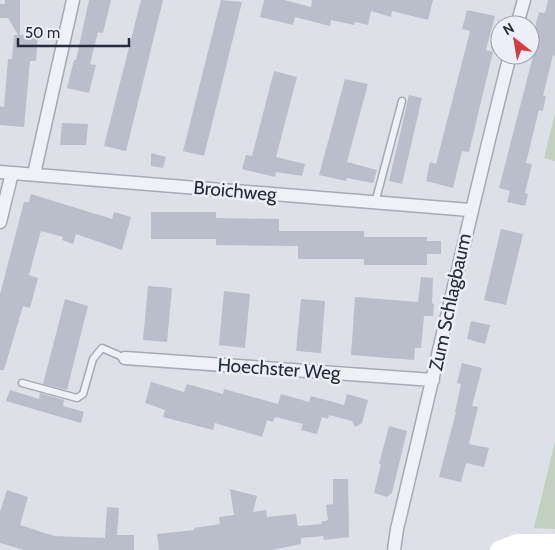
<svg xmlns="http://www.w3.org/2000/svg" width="555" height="550" viewBox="0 0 555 550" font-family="Cabin,sans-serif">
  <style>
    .green { fill: #c0d2be }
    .building { fill: #babeca }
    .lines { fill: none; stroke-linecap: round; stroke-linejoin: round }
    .service-casing { stroke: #a6aab4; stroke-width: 9 }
    .minor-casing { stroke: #a6aab4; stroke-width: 15 }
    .service { stroke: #f0f1f6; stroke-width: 6 }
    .minor { stroke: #f0f1f6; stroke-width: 12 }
    .secondary { stroke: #fff; stroke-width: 18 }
    .labels { text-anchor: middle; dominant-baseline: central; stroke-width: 5; stroke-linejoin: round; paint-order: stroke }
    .street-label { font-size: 19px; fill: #262c3e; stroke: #eceff5 }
  </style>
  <rect width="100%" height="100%" fill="#dde0e7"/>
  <path class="green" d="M555 113V161L544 158Z
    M555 441V529L534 528Z"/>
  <path class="building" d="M5 0H20V35L38 36 36 61H30L24 127 0 125V106L4 107 8 59H12L14 35H18L8 18H0V4H5Z
    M89 0H111L103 33 98 32 90 64 96 65 89 93 67 88 74 60H76Z
    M141 0H163L126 151 104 146Z
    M221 0 242 2 204 156 183 151Z
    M264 0H284L311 7 312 0H433L428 20 392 11 391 17 371 11 368 25 355 22 354 25 331 20 330 26 295 17 293 25 260 17Z
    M548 0H555V56L553 55 543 96H546L543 111 539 110 526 163 532 164 525 193 528 194 525 206 507 202 510 191 499 188 539 33 534 31 539 12 545 13Z
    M467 10 495 16 486 50 493 52 469 152 462 151 453 188 426 181 430 162 436 164 470 31 462 29Z
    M274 71 297 77 276 157 305 164 302 176 276 172 275 177 242 169 246 155 252 156Z
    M345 79 368 84 347 162 377 170 373 183 347 178 346 181 319 175Z
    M409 95 422 98 402 184 389 181Z
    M62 123 88 124 86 145H60Z
    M151 153 166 157 163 168 151 166Z
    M31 194 112 219 114 212 131 217 122 250 76 234 73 244 62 240 63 237 41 231 29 275 38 278 30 308 23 306 4 370H0V294L24 202H29Z
    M151 212H216V218L279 219V231H364V237H427V241H441V254H427V265H364V259H298V246L216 245V239H151Z
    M501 229 523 234 506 305 484 300Z
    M421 277 433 278 432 303 434 304 433 316H424L421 348H415L414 360 351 355 355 297 418 302Z
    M148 286 172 288 167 342 143 340Z
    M224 291 250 294 245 348 219 345Z
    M65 299 88 306 67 390 43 384Z
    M301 299 325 301 321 353 296 351Z
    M471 321 490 325 485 344 467 339Z
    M462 363 482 368 472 406 478 407 469 444 489 448 484 467 466 463 461 482 439 477 456 412H455L461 384 457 383Z
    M151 382 184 392 187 384 223 394 224 389 278 404 281 394 309 402 311 396 344 405 347 394 368 400 362 423 355 427 352 421 329 415 328 419 322 417 317 434 301 430 303 424 275 417 273 422 267 420 262 437 215 423 213 430 163 417 165 410 145 403Z
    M10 390 39 399 40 393 64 400 63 406 84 412 81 423 6 401Z
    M389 426 407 431 392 493 387 497 374 493 381 464H379Z
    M333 479H348L349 537 324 540 323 536 301 538V544L272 550H159L157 534 194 530V528L220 524 219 517 234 515 230 489 257 496 253 512 266 510 267 517 296 514 298 526 322 524 321 522 328 520 326 505 333 504Z
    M7 490 28 497 20 525 54 536 105 538 107 507 119 508 117 535H134V550H24L0 543V512Z"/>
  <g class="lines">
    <defs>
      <path id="service" d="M375 203 402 101
        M22 383 77 398 83 394 93 359 102 348 125 358"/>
      <path id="minor" d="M517 25 524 0
        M0 172 470 210
        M34 174 73 0
        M0 222 12 173
        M125 358 433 380
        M394 550 397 529C435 371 470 212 510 55"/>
    </defs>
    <use href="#service" class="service-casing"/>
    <use href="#minor" class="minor-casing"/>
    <use href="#service" class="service"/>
    <use href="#minor" class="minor"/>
    <path class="secondary" d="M499 550 517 543H555"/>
  </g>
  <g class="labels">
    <g class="street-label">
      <text transform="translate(235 191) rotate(5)">Broichweg</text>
      <text transform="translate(450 302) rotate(-78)">Zum Schlagbaum</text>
      <text transform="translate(279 369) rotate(4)">Hoechster Weg</text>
    </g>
  </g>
  <g transform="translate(515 40) rotate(329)"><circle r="24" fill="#eceff5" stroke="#9da1ac"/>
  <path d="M0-4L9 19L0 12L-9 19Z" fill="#d23c42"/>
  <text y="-8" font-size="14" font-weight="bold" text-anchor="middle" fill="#262c3e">N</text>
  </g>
  <path d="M18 38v8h111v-8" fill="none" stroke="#262c3e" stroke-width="2.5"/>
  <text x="25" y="38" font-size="15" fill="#262c3e" stroke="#eceff5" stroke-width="4" paint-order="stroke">50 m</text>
</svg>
